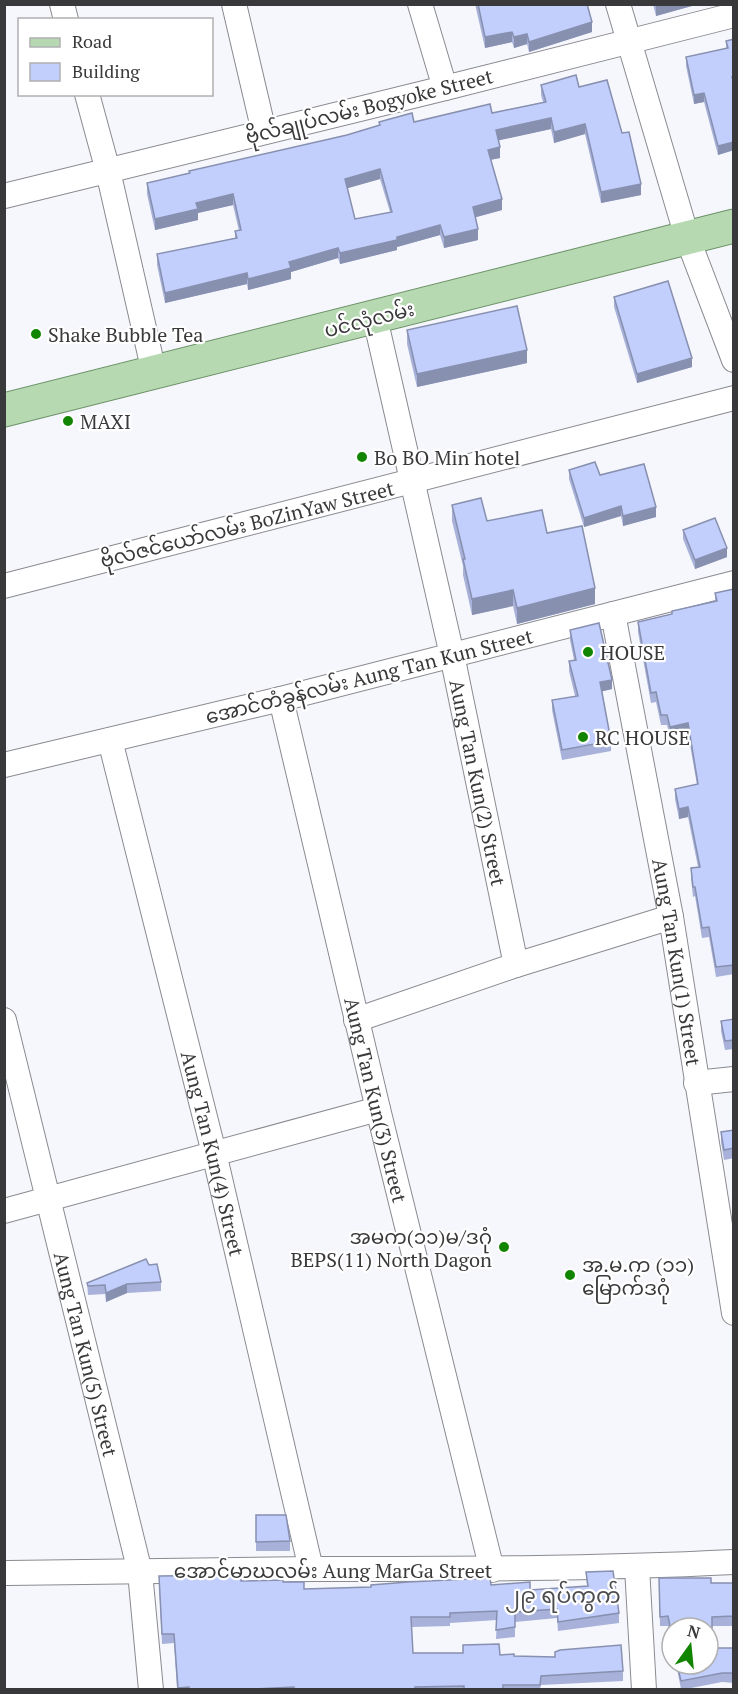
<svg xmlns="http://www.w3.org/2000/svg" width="738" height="1694" viewBox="0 0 738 1694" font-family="'PT Serif','Noto Sans Myanmar',serif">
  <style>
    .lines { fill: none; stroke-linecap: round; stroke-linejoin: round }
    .minor-casing { stroke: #8a8b90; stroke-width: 26 }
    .primary-casing { stroke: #6c9167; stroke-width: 35 }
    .minor { stroke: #fff; stroke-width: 24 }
    .primary { stroke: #b7d9b2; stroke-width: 33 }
    .wall { fill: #a7b1d9; fill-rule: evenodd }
    .shaded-wall { fill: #8890b0 }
    .building { fill: #c2cefc; stroke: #8890b0; stroke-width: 1.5; fill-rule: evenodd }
    .poi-dot { fill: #128500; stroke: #fff; stroke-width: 2 }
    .labels { text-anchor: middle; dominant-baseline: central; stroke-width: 4.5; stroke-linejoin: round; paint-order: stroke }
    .street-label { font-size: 20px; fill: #39393b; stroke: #fff }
    .poi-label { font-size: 20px; fill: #39393b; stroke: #fff; text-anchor: start }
    .quarter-label { font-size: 22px; fill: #4c4d51; stroke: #fff }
  </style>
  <rect width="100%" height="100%" fill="#f6f7fc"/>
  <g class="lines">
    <defs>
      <g id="minor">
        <path d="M62 4 66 20"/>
        <path d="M234 4 264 132"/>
        <path d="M420 4 445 88"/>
        <path d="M618 4 687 237 734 360"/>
        <path d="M87 94 108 171 154 372"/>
        <path d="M4 196 445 88 734 15"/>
        <path id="s1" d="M375 318 452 655 516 965"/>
        <path d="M4 586 734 398"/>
        <path id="s2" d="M613 614 671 917 734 1313"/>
        <path id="s3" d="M281 699 378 1109 492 1570"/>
        <path id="s4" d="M110 740 214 1153 311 1569"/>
        <path d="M4 765 281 699 734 583"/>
        <path id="s5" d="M4 1020 140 1572 151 1690"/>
        <path d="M356 1020 516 965 671 917"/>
        <path d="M696 1083 734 1079"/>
        <path d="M4 1211 378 1109"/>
        <path d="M637 1567 644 1690"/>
        <path d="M4 1573C107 1572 210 1570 312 1569 453 1569 593 1569 734 1562"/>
      </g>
      <path id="primary" d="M4 410 734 226"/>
    </defs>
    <use href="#minor" class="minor-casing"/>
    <use href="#primary" class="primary-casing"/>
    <use href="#minor" class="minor"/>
    <use href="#primary" class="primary"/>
  </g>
  <path class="wall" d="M475 4H587L592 32 529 52 527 44 514 48 512 42 485 48Z
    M653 4H699L656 16Z
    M734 39V150L718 155 704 102 694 104 686 66V57L726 48V41Z
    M541 85 579 87 622 133 641 195 601 203 585 134 554 143 551 129 498 140 500 158 491 160 502 210 476 217 478 240 444 248 440 235 397 247V250L340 264 338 258 291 272V279L248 290 247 284 165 303 157 265V254L235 238V231H239L233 205 198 213V220L155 230 147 194V183L189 173V171L347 135 379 126V122H414L492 113 543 102 541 95ZM380 179 390 212 355 219 347 188Z
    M614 297 692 367 637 383 614 307Z
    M407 330 527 363 417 387 407 344Z
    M569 470 600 475 656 517 623 526 621 516 584 527 569 479Z
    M452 505 487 521 547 533 595 604 517 624 513 606 472 615 463 575V566L452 521Z
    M683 530 727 557 695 569 683 539Z
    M734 589V974L716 977 709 937 702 938 695 896 693 897 691 878V868L698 867 688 817 679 819 675 799V789L697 785 688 733 670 737 667 725H661L656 702 651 703 638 632V622L672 615V611L715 601V593Z
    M570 630 612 689 602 691 611 741V751L562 760 552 710V700L575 696 569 671V661L574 660 570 640Z
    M734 1019V1049L725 1050 721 1031V1021Z
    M734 1130V1158L724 1160 721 1142V1132Z
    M149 1265 161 1282V1291L127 1293 106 1302 105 1294 88 1295 87 1283Z
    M256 1515 290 1541V1551H256Z
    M586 1572 619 1613V1623L558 1631 557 1618 515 1622V1637L496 1639 497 1620 450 1623V1626L411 1627 413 1653 514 1656 623 1671V1681L541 1685 540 1689H177L174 1643 162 1644 159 1585 241 1581 283 1582 304 1589 491 1585 530 1590 587 1586Z
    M659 1578 711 1583H734V1626H712V1648H734V1683L722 1682 686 1689H681L676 1664H708L672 1628V1645L668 1626H660Z"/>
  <path class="shaded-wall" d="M660 4H699L656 16V5Z
    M592 22V32L529 52V42Z
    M512 32V42L485 48V37Z
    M527 34V44L514 48V37Z
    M704 93V102L694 104V95Z
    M551 118V129L496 141V130Z
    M585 124V134L554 143V132Z
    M734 142V150L718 155V146Z
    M500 147V158L488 160V150Z
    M380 169V179L345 189V179Z
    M641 184V195L601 203V192Z
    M233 194V205L198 213V220L155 230V219L196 203Z
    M502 199V210L473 218V207Z
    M440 225V235L397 247V250L340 264V253Z
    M478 229V240L444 248V237Z
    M338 248V258L291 272V279L248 290V279L289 262Z
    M247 273V284L165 303V293Z
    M527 350V363L417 387V374Z
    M692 358V367L637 383V374Z
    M621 506V516L584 527V518Z
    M656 507V517L623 526V516Z
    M727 548V557L695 569V560Z
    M595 588V604L517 624V608Z
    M513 590V606L472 615V599Z
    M612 680V689L600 692V682Z
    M688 723V733L670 737V727Z
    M688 807V817L679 819V809Z
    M127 1284V1293L106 1302V1293Z"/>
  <path class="building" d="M478 4H587L592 22 529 42 527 34 514 37 512 32 485 37Z
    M734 39V76L732 77 734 83V142L718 146 704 93 694 95 686 57 728 48 726 41Z
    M576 75 579 87 607 80 622 133 629 132 641 184 601 192 585 124 554 132 551 118 496 130 500 147 488 150 502 199 473 207 478 229 444 237 440 225 397 237V240L340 253 338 248 289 262 291 268 248 279 247 273 165 293 157 254 237 238 235 231 241 230 233 194 196 203 198 209 155 219 147 183 190 173 189 171 347 135 380 125 379 122 412 113 414 122 490 104 492 113 546 102 541 85ZM380 169 392 212 355 219 345 179Z
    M668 281 692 358 637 374 614 297Z
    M517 306 527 350 417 374 407 330Z
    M595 462 600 475 644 464 656 507 623 516 621 506 584 518 569 470Z
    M481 498 487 521 542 510 547 533 582 526 595 588 517 608 513 590 472 599 463 559H465L452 505Z
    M715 518 727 548 695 560 683 530Z
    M734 589V965L716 967 709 927 702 928 695 887H693L691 868 700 867 688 807 679 809 675 789 698 784 688 723 670 727 667 715H661L656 692 651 693 638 622 672 614V611L717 601 715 593Z
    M599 623 612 680 600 682 611 741 562 750 552 700 578 696 569 661 576 660 570 630Z
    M734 1019V1040L725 1041 721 1021Z
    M734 1130V1148L724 1150 721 1132Z
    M146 1259 149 1265 157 1264 161 1282 127 1284 106 1293 105 1285 88 1286 87 1283Z
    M256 1515H286L290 1541 256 1542Z
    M613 1571 619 1613 558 1622 557 1609 515 1612V1627L496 1630 497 1611 450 1613V1617H411L413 1653H463V1645L499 1644 500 1655 514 1654V1656L555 1657V1652L560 1650 621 1645 623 1671 541 1676 540 1685H503V1689H464V1686L415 1687V1689H294V1687L252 1689H189V1687L178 1688 174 1634H162L159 1576 241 1575V1581L283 1580V1582H304V1589L371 1587V1585L408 1582 490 1578 491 1585 530 1582V1590L588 1586 586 1572Z
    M659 1578H711V1583H734V1616L712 1617V1648H734V1673H722L681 1681 677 1664H708V1628H672V1636L668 1616 660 1617Z"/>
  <g class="poi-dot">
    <circle cx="36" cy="334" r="6"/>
    <circle cx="68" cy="421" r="6"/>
    <circle cx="362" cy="457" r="6"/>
    <circle cx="588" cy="652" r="6"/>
    <circle cx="583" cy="737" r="6"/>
    <circle cx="504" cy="1247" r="6"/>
    <circle cx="570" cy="1275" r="6"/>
  </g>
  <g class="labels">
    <g class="street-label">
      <text transform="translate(369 106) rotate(-14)">ဗိုလ်ချုပ်လမ်း Bogyoke Street</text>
      <text transform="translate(369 319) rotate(-14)">ပင်လုံလမ်း</text>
      <text transform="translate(247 524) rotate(-14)">ဗိုလ်ဇင်ယော်လမ်း BoZinYaw Street</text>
      <text transform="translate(369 676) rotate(-14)">အောင်တံခွန်လမ်း Aung Tan Kun Street</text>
      <text stroke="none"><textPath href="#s1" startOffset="476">Aung Tan Kun(2) Street</textPath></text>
      <text stroke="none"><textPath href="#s2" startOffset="354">Aung Tan Kun(1) Street</textPath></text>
      <text stroke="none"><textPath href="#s3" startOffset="412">Aung Tan Kun(3) Street</textPath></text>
      <text stroke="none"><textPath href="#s4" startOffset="426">Aung Tan Kun(4) Street</textPath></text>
      <text stroke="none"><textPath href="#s5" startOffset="344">Aung Tan Kun(5) Street</textPath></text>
      <text x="333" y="1570">အောင်မာဃလမ်း Aung MarGa Street</text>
    </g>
    <g class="poi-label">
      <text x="48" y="334">Shake Bubble Tea</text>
      <text x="80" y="421">MAXI</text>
      <text x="374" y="457">Bo BO Min hotel</text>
      <text x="600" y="652">HOUSE</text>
      <text x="595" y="737">RC HOUSE</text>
      <text x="492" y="1236" text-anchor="end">အမက(၁၁)မ/ဒဂုံ<tspan x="492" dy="23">BEPS(11) North Dagon</tspan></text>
      <text x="582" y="1264">အ.မ.က (၁၁)<tspan x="582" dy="23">မြောက်ဒဂုံ</tspan></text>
    </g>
    <g class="quarter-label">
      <text x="563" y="1594">၂၉ ရပ်ကွက်</text>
    </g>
  </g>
  <rect width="738" height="1694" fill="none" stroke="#39393b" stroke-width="12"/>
  <rect x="18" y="18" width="195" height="78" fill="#ffffff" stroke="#b0b0b1" stroke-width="1.5"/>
  <rect x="30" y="38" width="30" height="9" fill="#b7d9b2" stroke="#b0b0b1" stroke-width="1.5"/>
  <text x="72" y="48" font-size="18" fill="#39393b">Road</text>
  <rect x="30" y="63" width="30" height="18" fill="#c2cefc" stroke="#b0b0b1" stroke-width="1.5"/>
  <text x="72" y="78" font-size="18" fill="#39393b">Building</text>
  <g transform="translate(690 1646) rotate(15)"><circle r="28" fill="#ffffff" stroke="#b0b0b1" stroke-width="1.5"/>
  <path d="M0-4.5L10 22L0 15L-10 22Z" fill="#128500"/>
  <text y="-9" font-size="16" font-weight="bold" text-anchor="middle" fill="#39393b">N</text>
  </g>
</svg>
